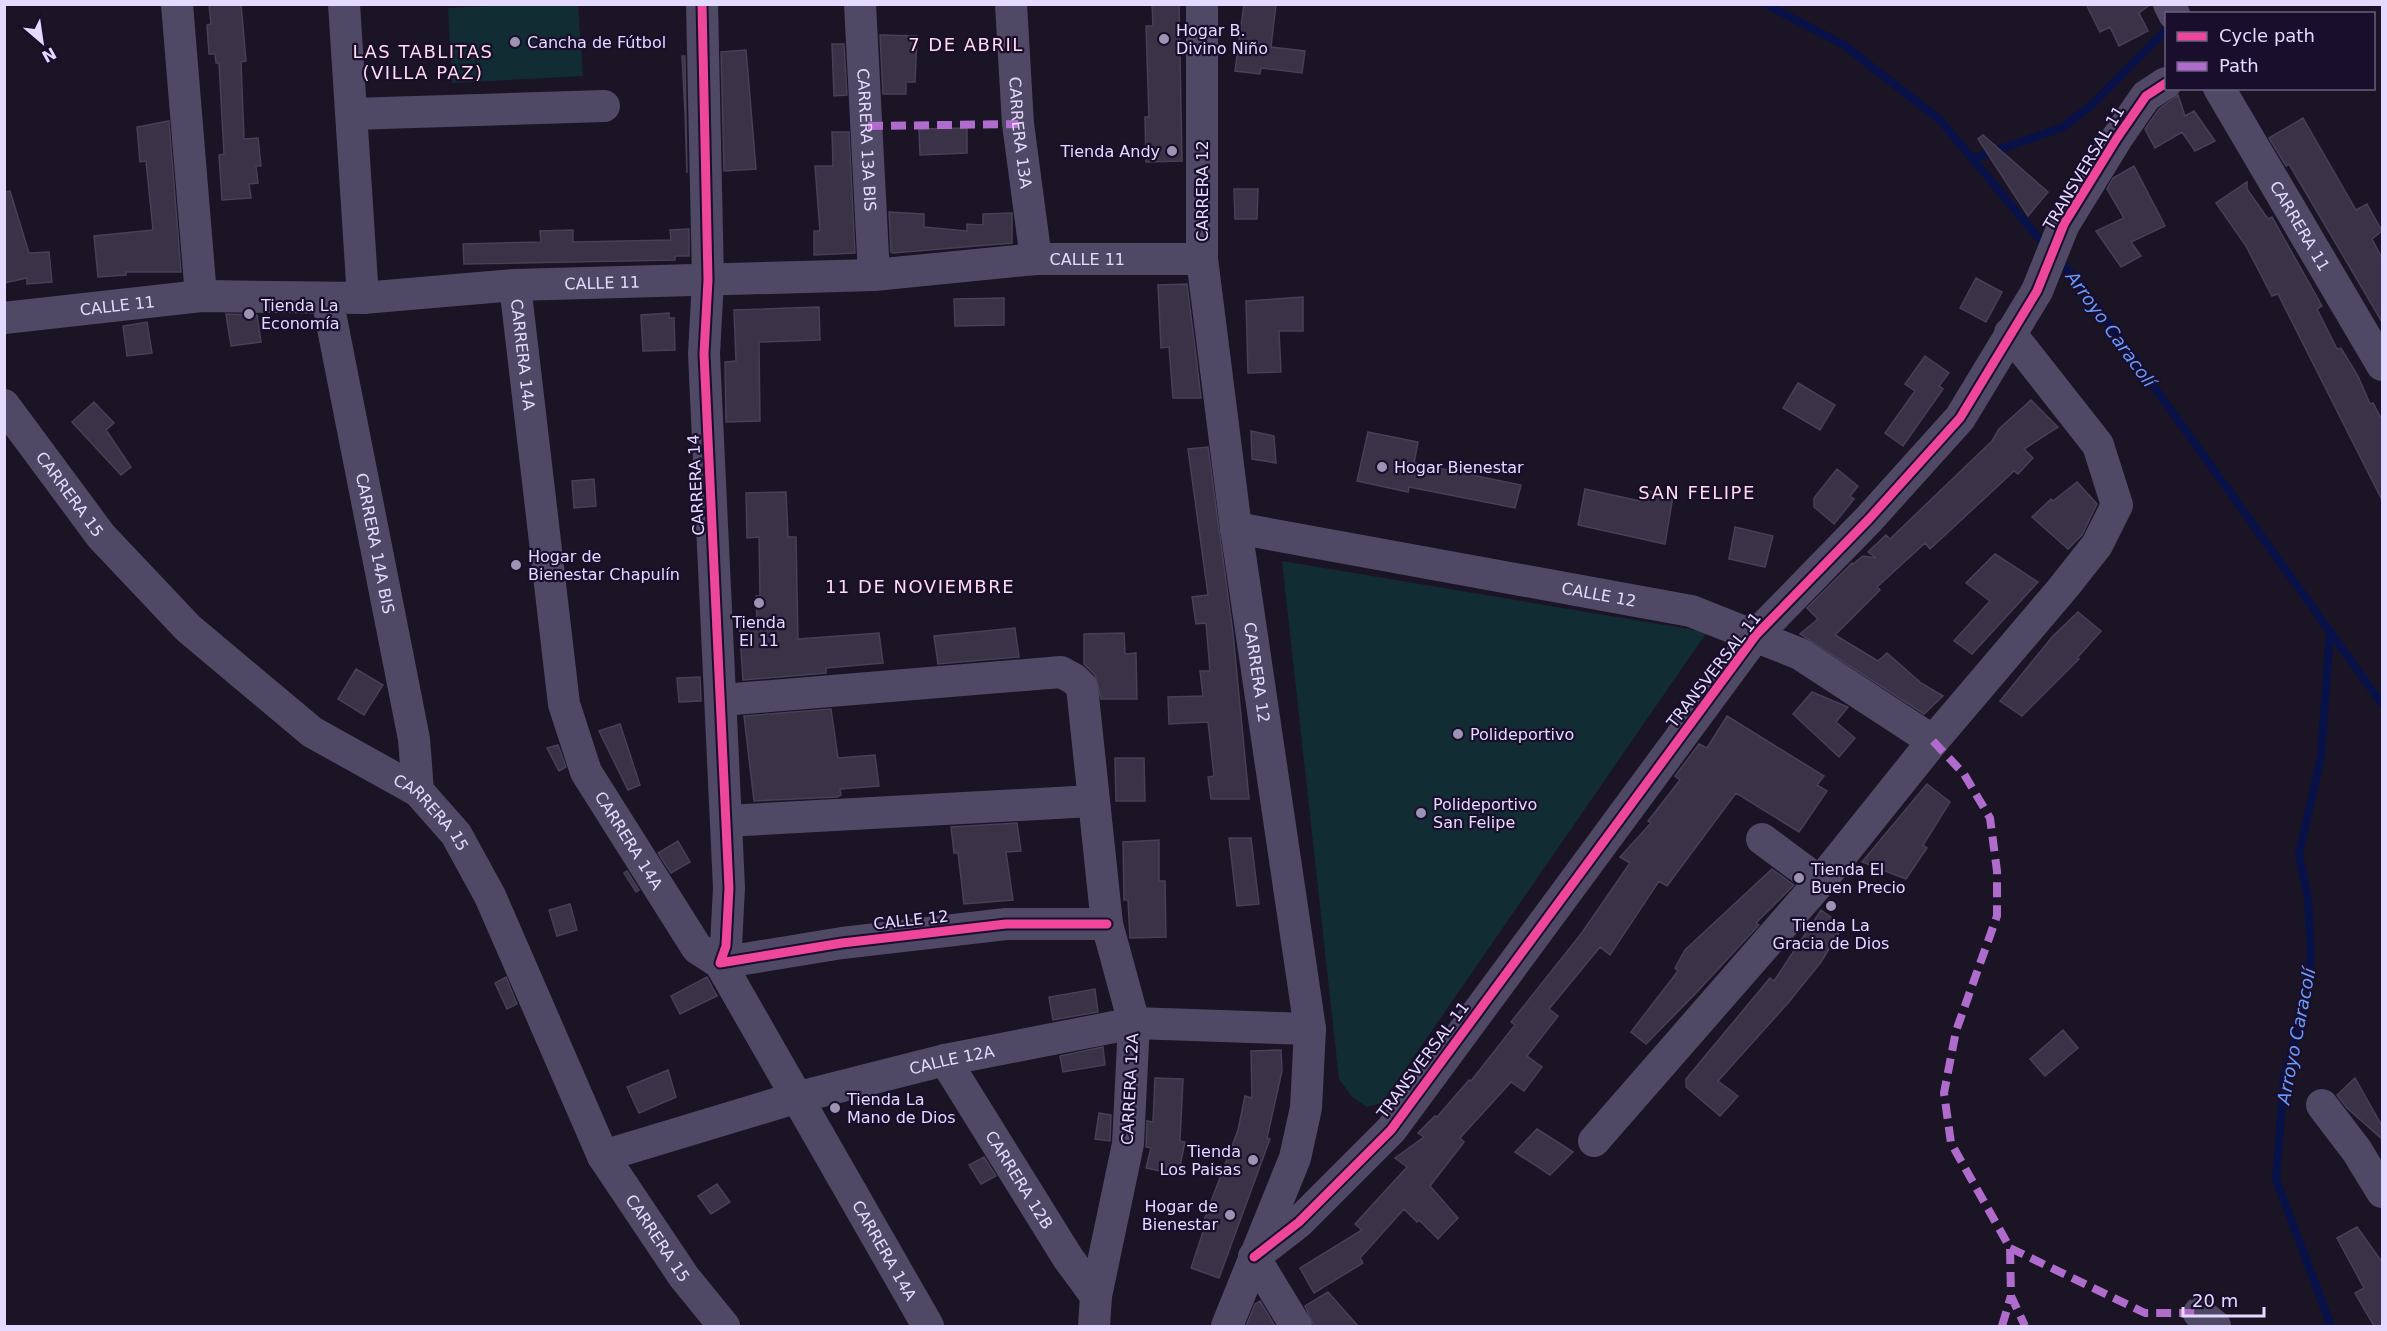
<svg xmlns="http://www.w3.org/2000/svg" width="2387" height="1331" viewBox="0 0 2387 1331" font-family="'DejaVu Sans',sans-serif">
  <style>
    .pitch { fill: #122c34 }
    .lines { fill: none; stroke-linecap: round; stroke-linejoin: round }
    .stream { stroke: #081249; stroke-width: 8 }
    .building { fill: #3a3246; stroke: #483f58; stroke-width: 1.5 }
    .street { stroke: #504966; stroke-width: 32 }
    .quiet { stroke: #b06ccc; stroke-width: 8; stroke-dasharray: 15 8; stroke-linecap: butt }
    .cycleway-casing { stroke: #190e2b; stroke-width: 13 }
    .cycleway { stroke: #ed469a; stroke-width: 9 }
    .poi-dot { fill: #9d94b3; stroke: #190e2b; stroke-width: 2 }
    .labels { text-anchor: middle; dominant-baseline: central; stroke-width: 4.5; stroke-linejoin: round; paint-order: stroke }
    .poi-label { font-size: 16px; fill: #e4d9ff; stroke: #190e2b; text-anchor: start }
    .street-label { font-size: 16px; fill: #e4d9ff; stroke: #190e2b }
    .neighbourhood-label { font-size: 18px; letter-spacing: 1.5px; fill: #ffdbeb; stroke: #190e2b }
    .water-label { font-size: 18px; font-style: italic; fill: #679cff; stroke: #190e2b }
  </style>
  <rect width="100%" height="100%" fill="#1a1425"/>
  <path class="pitch" d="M528 4 578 5 583 76 452 83 448 8Z
    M1282 561 1707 632 1382 1103 1367 1107 1352 1097 1339 1079Z"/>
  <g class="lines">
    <path class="stream" d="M1765 4 1844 45 1940 120 2047 248
      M1972 159 2063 127 2092 105 2166 30
      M2058 259 2079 282 2382 704
      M2330 631 2321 757 2299 854 2308 899 2311 955 2305 1005 2284 1077 2276 1179 2331 1326"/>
  </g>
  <path class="building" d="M209 4H241L246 61 241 62 244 139 258 138 261 166H256L258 183 249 184 251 198 222 200 219 155 224 154 219 63H216L215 54H209L207 25 211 24Z
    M1152 4H1179L1182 161 1146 162 1145 117H1149L1146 26H1153Z
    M1244 4H1276L1271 47 1305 51 1302 73 1261 68 1260 74 1235 71Z
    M2086 4H2151L2139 13 2148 31 2119 46 2110 27 2100 32Z
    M880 35 917 36 915 82H906V94H883Z
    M832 44H844L847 95 834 96Z
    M746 50 756 169 724 171 721 52Z
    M682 56H685L687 173 685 113Z
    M2178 95 2185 116 2194 111 2215 141 2195 151 2182 132 2155 148 2145 129 2159 109Z
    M2303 118 2356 210 2367 204 2382 231 2372 239 2382 258V322L2289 164 2286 166 2269 138Z
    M169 121 181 272H126V275L98 277 94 236 153 230 146 161 140 162 137 127Z
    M967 128V153L920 155 919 129Z
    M832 132H849L855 253 814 255V231H820L815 166H833Z
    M1983 135 2048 192 2028 216 1978 139Z
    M2134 166 2165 226 2131 242 2141 256 2121 267 2096 231 2124 218 2107 189 2113 178Z
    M2247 182V189L2268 219 2272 217 2322 306 2317 309 2337 349 2341 348 2358 376 2370 404 2373 403 2382 420V500L2278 294 2272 296 2246 246 2216 203Z
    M1234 189H1258L1257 219H1235Z
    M10 191 29 253 49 252 52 282 27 284V278L4 283V192Z
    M889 212 924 214V227L967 231V224L983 225V214L1012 213V243L893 253 891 252Z
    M689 229V256H675V260L464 264 463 244 541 242 540 231 573 230V242L671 240 670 230Z
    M1976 278 2002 292 1986 322 1960 308Z
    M1187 284 1197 363 1201 398H1173L1169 347 1161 348 1158 285Z
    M1303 297V331H1279L1281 372 1248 373 1246 301Z
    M1004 298V325L955 326 954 299Z
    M819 307 820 340 759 342 760 421 726 422 725 362 736 361 734 310Z
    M669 313V318H674L675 350 643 351 641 315Z
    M226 314 257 315 261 342 231 346Z
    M147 322 152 353 127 356 123 326Z
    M1925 356 1949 373 1939 386 1943 389 1903 446 1885 433 1915 391 1905 384Z
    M1798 383 1835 405 1820 430 1783 408Z
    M2031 400 2058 427 2024 449 2033 458 2018 474 2014 471 1930 549 1925 543 1877 587 1880 590 1835 635 1878 661 1887 653 1921 683 1943 696 1924 714 1800 634 1818 619 1807 608 1852 563 1853 564 1863 556 1876 558 1868 552 1886 535 1890 539 1992 441 1999 429Z
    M94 402 114 423 106 430 131 467 121 475 72 422Z
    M1251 431 1274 436 1276 463 1252 459Z
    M1368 432 1418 442 1414 463 1521 485 1515 508 1409 487 1408 492 1357 481Z
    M1208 447 1233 633 1249 799H1211L1208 777 1214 776 1208 722 1169 724 1168 697 1203 696 1200 671H1210L1206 623 1196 624 1192 597 1208 595 1188 449Z
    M1837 469 1858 486 1850 496 1854 499 1834 524 1814 507V498Z
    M594 479 596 506 574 508 572 481Z
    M2077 482 2097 504 2082 535 2068 549 2032 517 2051 499 2053 501Z
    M1585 489 1640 501 1642 490 1673 496 1665 544 1578 525Z
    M786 492 788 537H796L798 639 879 633 883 663 826 668V673L743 680 739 622H757L756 596H760L759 537 747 538 746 493Z
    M1735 527 1773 536 1765 567 1729 559Z
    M1995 554 2038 582 1972 654 1954 641 1990 601 1966 583Z
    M2078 612 2101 631 2077 658 2079 659 2022 716 2000 701 2053 636Z
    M1015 628 1019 657 938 664 934 636Z
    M1124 633 1125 654 1136 653 1137 699H1101L1095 675 1084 664V634Z
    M356 669 383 685 364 715 338 699Z
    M700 677 701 701 679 702 677 678Z
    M1812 692 1848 707 1836 722 1855 738 1839 757 1793 714Z
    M831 709 838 758 875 755 879 786 840 789 841 795 837 797 754 801 744 716Z
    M1727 716 1824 776 1817 785 1827 791 1799 832 1736 793 1667 886 1659 881 1610 955 1600 947 1549 1009 1558 1016 1527 1056 1542 1067 1524 1091 1511 1082 1460 1138 1464 1142 1430 1186 1458 1218 1438 1239 1419 1220 1417 1222 1404 1209 1360 1258 1363 1263 1314 1293 1300 1268 1362 1230 1355 1224 1407 1167 1395 1158 1424 1137 1418 1133 1435 1116 1437 1117 1469 1080 1471 1081 1515 1025 1511 1022 1581 934 1630 863 1620 857 1651 823 1648 821 1680 780 1675 776 1699 744 1707 748Z
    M620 724 640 785 628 790 599 731Z
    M558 745 566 767 559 771 547 748Z
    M1115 758H1144L1145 801H1116Z
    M1927 784 1950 802 1923 845 1927 848 1906 879 1862 862Z
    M1017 823 1021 851 1006 852 1013 900 964 904 958 853H954L951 827Z
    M1229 838H1251L1259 904 1237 906Z
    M1159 840V881H1165L1166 937 1130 938 1128 900H1124L1123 842Z
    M678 841 690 862 671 873 658 853Z
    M1772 869 1794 885 1756 923 1759 925 1696 993 1646 1044 1631 1032 1678 971 1675 968 1685 950Z
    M627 871 639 890 636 892 624 873Z
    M570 904 577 930 557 936 549 910Z
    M1821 910 1843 926 1821 962 1788 1003 1718 1081 1738 1096 1720 1116 1686 1087V1079L1770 978 1774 981Z
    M506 977 517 1004 507 1009 495 983Z
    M707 977 717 996 680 1014 671 996Z
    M1095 989 1098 1012 1053 1020 1049 997Z
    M2063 1030 2078 1048 2045 1076 2030 1059Z
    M1103 1047 1105 1065 1063 1072 1060 1056Z
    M1281 1050 1282 1071 1267 1138 1270 1139 1219 1278 1191 1268 1204 1229 1201 1228 1238 1130 1245 1096 1252 1098 1251 1051Z
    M668 1070 676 1097 639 1113 627 1087Z
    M1155 1078 1183 1079 1180 1141 1185 1142 1178 1175 1146 1168 1151 1148 1146 1147 1147 1121 1153 1122Z
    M2355 1078 2382 1126V1139L2347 1108 2337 1095Z
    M1099 1113 1111 1115 1110 1141 1095 1139Z
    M1537 1129 1573 1152 1550 1175 1515 1152Z
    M984 1157 996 1176 981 1184 969 1165Z
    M717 1184 730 1202 711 1214 698 1196Z
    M2357 1227 2382 1262V1326H2374L2355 1293 2364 1288 2337 1238Z
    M1328 1292 1358 1326H1314L1305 1306Z
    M1260 1301 1275 1326H1246L1255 1304Z"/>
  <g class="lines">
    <g class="street">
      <path d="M177 4 201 296"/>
      <path d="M344 4 363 298"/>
      <path d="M702 4 708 280 704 354 729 888 726 946 720 963 842 943 1006 924H1107"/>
      <path id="s1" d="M860 4 874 275"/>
      <path id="s2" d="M1011 4 1018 124 1036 259"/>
      <path id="s3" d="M1202 4V259L1236 528 1310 1029 1306 1108 1295 1158 1227 1326"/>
      <path d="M2169 4 2174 14"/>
      <path id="s4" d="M2219 88 2382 365"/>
      <path d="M352 114 604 106"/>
      <path id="s5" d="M515 285 564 704 586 772 697 948 720 963 928 1326"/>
      <path id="s6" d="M327 298 414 739 418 791"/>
      <path id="s7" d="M4 318 201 296 363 298 515 285 874 275 1036 259H1202"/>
      <path id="s8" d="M4 405 101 536 188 628 312 732 418 791 456 834 490 896 603 1156 684 1277 724 1326"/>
      <path id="s9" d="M1236 528 1691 611 1800 654 1933 741"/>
      <path d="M722 700 1061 672 1074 679 1082 687 1107 924 1134 1023 1128 1144 1096 1296 1094 1326"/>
      <path d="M727 821 1092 801"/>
      <path d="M1762 839 1820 882"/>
      <path id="s10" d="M945 1060 1068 1258 1096 1296"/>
      <path d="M2322 1105 2357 1151 2382 1192"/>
      <path d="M1594 1141 1820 882 1933 741 2063 588 2097 545 2117 505 2098 445 2010 333"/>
      <path id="s11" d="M603 1156 795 1098 945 1060 1134 1023 1310 1029"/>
      <path d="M1254 1257 1299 1222 1391 1130 1756 635 1869 519 1960 418 2037 291 2064 224 2117 138 2146 96 2166 83"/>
      <path d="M1254 1257 1296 1326"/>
      <path d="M2199 1313 2215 1326"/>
    </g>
    <path class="quiet" d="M868 126 1018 124
      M1933 741 1964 774 1990 818 1997 871V916L1956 1031 1944 1093 1951 1143 2010 1248 2011 1296 2025 1326
      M2010 1248 2145 1313H2199
      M2002 1326 2011 1296"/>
    <defs>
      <path id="cycleway" d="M702 4 708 280 704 354 729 888 726 946 720 963 842 943 1006 924H1107
        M1254 1257 1299 1222 1391 1130 1756 635 1869 519 1960 418 2037 291 2064 224 2117 138 2146 96 2166 83"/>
    </defs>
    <use href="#cycleway" class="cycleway-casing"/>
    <use href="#cycleway" class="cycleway"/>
  </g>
  <g class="poi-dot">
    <circle cx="1164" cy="39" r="6"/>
    <circle cx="515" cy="42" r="6"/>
    <circle cx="1172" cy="151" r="6"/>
    <circle cx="249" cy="314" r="6"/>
    <circle cx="1382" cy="467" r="6"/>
    <circle cx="516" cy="565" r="6"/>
    <circle cx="759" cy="603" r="6"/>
    <circle cx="1458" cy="734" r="6"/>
    <circle cx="1421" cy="813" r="6"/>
    <circle cx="1799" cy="878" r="6"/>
    <circle cx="1831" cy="906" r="6"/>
    <circle cx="835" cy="1108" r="6"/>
    <circle cx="1253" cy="1160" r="6"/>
    <circle cx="1230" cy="1215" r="6"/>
  </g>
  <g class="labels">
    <g class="poi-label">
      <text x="1176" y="30">Hogar B.<tspan x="1176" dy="18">Divino Niño</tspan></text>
      <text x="527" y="42">Cancha de Fútbol</text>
      <text x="1160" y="151" text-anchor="end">Tienda Andy</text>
      <text x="261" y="305">Tienda La<tspan x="261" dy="18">Economía</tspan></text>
      <text x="1394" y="467">Hogar Bienestar</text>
      <text x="528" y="556">Hogar de<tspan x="528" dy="18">Bienestar Chapulín</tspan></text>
      <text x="759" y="622" text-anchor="middle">Tienda<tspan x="759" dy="18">El 11</tspan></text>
      <text x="1470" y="734">Polideportivo</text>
      <text x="1433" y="804">Polideportivo<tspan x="1433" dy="18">San Felipe</tspan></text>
      <text x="1811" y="869">Tienda El<tspan x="1811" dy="18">Buen Precio</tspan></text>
      <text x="1831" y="925" text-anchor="middle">Tienda La<tspan x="1831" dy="18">Gracia de Dios</tspan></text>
      <text x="847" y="1099">Tienda La<tspan x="847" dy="18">Mano de Dios</tspan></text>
      <text x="1241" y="1151" text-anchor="end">Tienda<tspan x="1241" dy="18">Los Paisas</tspan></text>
      <text x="1218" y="1206" text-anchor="end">Hogar de<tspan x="1218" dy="18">Bienestar</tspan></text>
    </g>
    <g class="street-label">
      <text stroke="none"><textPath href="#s2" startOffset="129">CARRERA 13A</textPath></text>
      <text stroke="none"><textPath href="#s1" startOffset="136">CARRERA 13A BIS</textPath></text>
      <text transform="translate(2084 168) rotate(-59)">TRANSVERSAL 11</text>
      <text transform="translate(1202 191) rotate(-90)">CARRERA 12</text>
      <text stroke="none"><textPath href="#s4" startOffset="160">CARRERA 11</textPath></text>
      <text stroke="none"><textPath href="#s7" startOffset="1086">CALLE 11</textPath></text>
      <text stroke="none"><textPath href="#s7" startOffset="600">CALLE 11</textPath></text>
      <text stroke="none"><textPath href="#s7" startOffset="114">CALLE 11</textPath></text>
      <text stroke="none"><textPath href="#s5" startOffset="70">CARRERA 14A</textPath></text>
      <text transform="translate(696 485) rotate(-93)">CARRERA 14</text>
      <text stroke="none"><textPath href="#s8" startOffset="111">CARRERA 15</textPath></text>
      <text stroke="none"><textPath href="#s6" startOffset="250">CARRERA 14A BIS</textPath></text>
      <text stroke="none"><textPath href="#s9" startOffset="369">CALLE 12</textPath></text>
      <text transform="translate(1714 670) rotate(-52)">TRANSVERSAL 11</text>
      <text stroke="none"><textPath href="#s3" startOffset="672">CARRERA 12</textPath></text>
      <text stroke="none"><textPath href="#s8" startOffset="597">CARRERA 15</textPath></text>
      <text stroke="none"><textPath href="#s5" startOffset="574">CARRERA 14A</textPath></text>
      <text transform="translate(911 920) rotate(-6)">CALLE 12</text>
      <text stroke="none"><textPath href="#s11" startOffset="362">CALLE 12A</textPath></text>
      <text transform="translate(1423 1060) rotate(-53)">TRANSVERSAL 11</text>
      <text transform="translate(1130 1089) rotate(-87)">CARRERA 12A</text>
      <text stroke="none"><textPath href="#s10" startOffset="141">CARRERA 12B</textPath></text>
      <text stroke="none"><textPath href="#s8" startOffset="1083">CARRERA 15</textPath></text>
      <text stroke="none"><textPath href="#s5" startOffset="1060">CARRERA 14A</textPath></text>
    </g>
    <g class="neighbourhood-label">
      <text x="966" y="44">7 DE ABRIL</text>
      <text x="423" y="51">LAS TABLITAS<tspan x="423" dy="21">(VILLA PAZ)</tspan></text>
      <text x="1697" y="492">SAN FELIPE</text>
      <text x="920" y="586">11 DE NOVIEMBRE</text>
    </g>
    <g class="water-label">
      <text transform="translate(2111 329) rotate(54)">Arroyo Caracolí</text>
      <text transform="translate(2296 1036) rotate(-79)">Arroyo Caracolí</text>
    </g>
  </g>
  <rect width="2387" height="1331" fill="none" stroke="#e4d9ff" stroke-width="12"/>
  <rect x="2165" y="12" width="210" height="78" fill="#190e2b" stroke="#6a5f80" stroke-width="1.5"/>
  <rect x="2177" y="32" width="30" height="9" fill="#ed469a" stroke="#6a5f80" stroke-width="1.5"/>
  <text x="2219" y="42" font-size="18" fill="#e4d9ff">Cycle path</text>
  <rect x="2177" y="62" width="30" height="9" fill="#b06ccc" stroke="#6a5f80" stroke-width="1.5"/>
  <text x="2219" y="72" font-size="18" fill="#e4d9ff">Path</text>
  <g transform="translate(42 42) rotate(151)" stroke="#190e2b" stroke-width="4.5" paint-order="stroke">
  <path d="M0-4.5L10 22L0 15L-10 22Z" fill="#e4d9ff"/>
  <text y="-9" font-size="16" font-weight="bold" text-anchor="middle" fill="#e4d9ff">N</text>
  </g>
  <path d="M2183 1307v9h81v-9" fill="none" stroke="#e4d9ff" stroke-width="3"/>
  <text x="2192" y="1307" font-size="18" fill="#e4d9ff" stroke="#190e2b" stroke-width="4.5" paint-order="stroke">20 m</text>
</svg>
